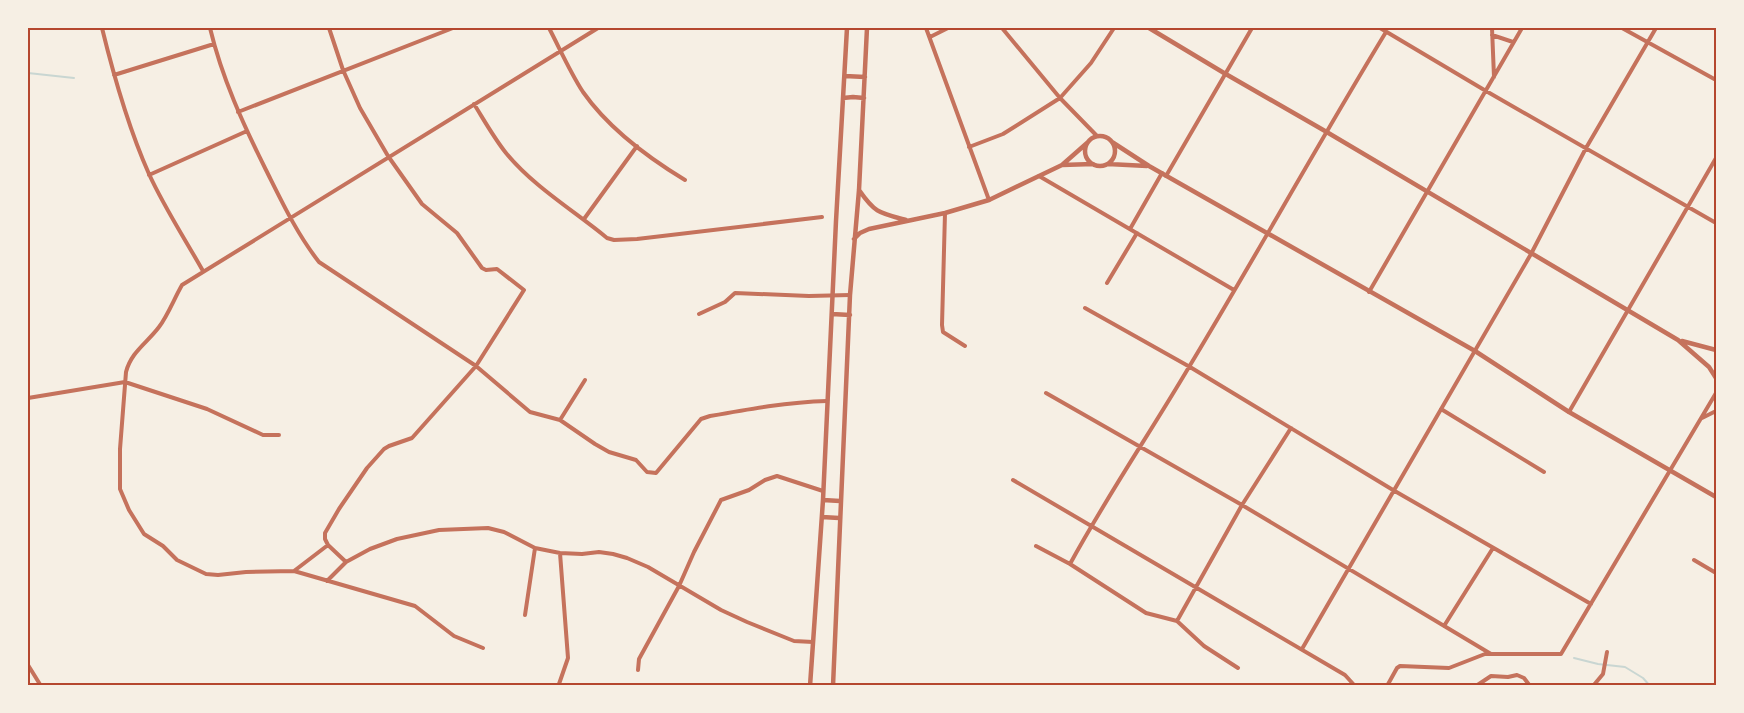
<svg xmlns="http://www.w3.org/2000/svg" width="1744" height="713" viewBox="0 0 1744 713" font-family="'Playfair Display',serif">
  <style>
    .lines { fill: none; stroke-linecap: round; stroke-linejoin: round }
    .stream { stroke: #c9d6d2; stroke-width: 2 }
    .minor { stroke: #c5725c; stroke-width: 4 }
    .tertiary { stroke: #c5725c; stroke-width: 4.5 }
    .neatline { fill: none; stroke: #b5482f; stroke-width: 2 }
  </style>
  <rect width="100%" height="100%" fill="#f6efe4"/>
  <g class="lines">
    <path class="stream" d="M28 73 74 78
      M1574 658 1598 664 1625 667 1643 678 1650 686"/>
    <path class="minor" d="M102 28C114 77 128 127 149 174 164 207 185 239 203 271
      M210 28C222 78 243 124 266 170 282 202 297 234 319 262L476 366 530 412 560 420 595 444 609 452 636 460 647 472 656 473 701 419 710 416C749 409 788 402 827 401
      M329 28 343 70 360 108 388 156 422 204 457 233 482 268 486 270 497 269 524 290 476 366 412 438 389 446 384 449 367 468 339 509 325 533V539L328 545 346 562
      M549 28C560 49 570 72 583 92 609 129 647 157 685 180
      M926 28 989 200
      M1002 28 1060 98 1097 136
      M1380 28 1486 91 1716 223
      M1492 28 1494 77
      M1622 28 1716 80
      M1492 35 1513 42
      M930 37 948 28
      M114 75 214 44
      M474 104C484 120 494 138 506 153 534 187 573 210 607 238L614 240 637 239 822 217
      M238 112 453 28
      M969 147 1003 134 1060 98 1091 63 1114 28
      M149 175 247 131
      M1039 176 1234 290
      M1166 176 1252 28
      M945 213 942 325 943 332 965 346
      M584 219 637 146
      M1130 229 1162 173
      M1107 283 1137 233
      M1369 292 1522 28
      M1085 308 1190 367 1393 490 1591 604
      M699 314 725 302 735 293 809 296 850 295
      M1046 393 1242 505 1491 654
      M28 398 125 382 207 409 263 435H279
      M1441 409 1544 472
      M1569 412 1716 158
      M1702 418 1716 411
      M560 420 585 380
      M1013 480 1345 675 1355 686
      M1036 546 1070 564 1146 613 1177 621 1204 646 1238 668
      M1694 560 1716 573
      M1070 564C1107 496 1150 433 1189 367 1256 256 1319 142 1386 32
      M294 571 328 545
      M327 581 346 562 370 549 397 539 439 530 488 528 504 532 535 548 560 553 582 554 599 552 613 554 627 558 648 567 721 610 747 622 794 641 813 642
      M525 615 535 548
      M1177 621 1242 505 1291 428
      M1444 626 1493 548
      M483 648 454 636 415 606 294 571 246 572 218 575 206 574 177 560 163 546 144 534 129 510 120 489V449L126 372C131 352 147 343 159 327 168 315 174 299 182 285L598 28
      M1302 649 1531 254 1586 148 1656 28
      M28 665 41 686
      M638 670 639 659 679 586 694 552 721 500 749 490 765 480 777 476 823 491
      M557 686 559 684 568 658 560 553
      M1387 686 1397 668 1400 666 1449 668 1485 654H1561L1716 393
      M1476 686 1491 676 1508 677 1517 675 1524 678 1530 686
      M1593 686 1603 674 1607 652"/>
    <path class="tertiary" d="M1149 28 1224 73 1325 131 1678 340 1709 367 1716 378
      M845 76 865 77
      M843 98 853 97 864 98
      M1085 151a15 15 0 1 1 30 0a15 15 0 1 1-30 0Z
      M1112 142 1149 166 1475 351 1569 412 1716 497
      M1108 164 1147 166
      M1062 165 1093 164
      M859 190C875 213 879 213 906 220
      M854 239 860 233 869 229 945 213 989 200 1062 165 1087 143
      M832 314 850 315
      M1682 341 1716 350
      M823 500 840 501
      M822 517 839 518
      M810 686 823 500 836 221 847 28
      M833 686 850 295 859 190 867 28"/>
  </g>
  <rect width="1744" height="713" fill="none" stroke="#f6efe4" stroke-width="58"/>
  <rect x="29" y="29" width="1686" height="655" class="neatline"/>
</svg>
